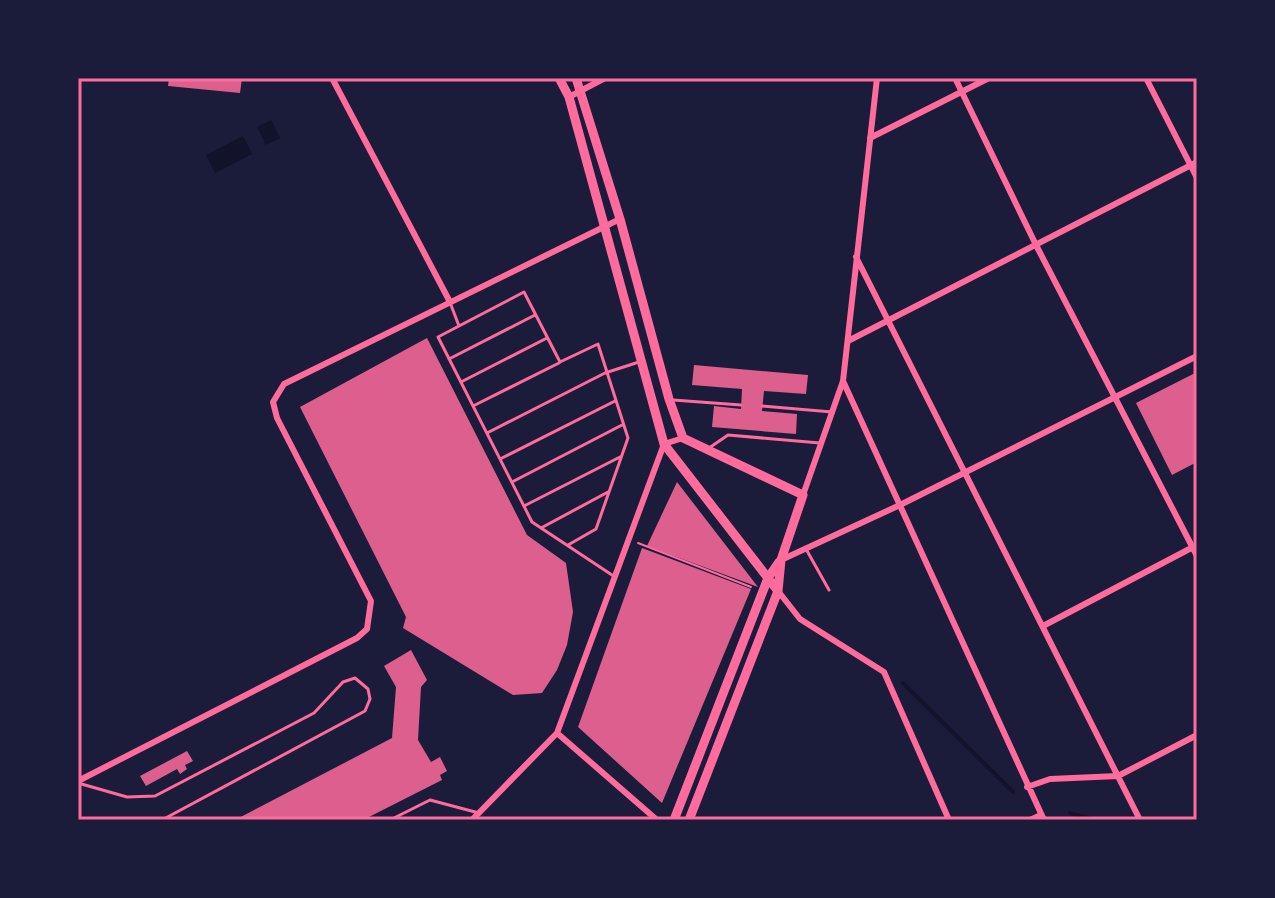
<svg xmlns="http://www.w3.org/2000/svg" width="1275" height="898" viewBox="0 0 1275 898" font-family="'Alegreya Sans',sans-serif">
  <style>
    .water { fill: #12122b }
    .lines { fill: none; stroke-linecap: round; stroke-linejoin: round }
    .stream { stroke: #12122b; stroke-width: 4 }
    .building { fill: #dd5f8e }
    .path { stroke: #ff6b9d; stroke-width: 2 }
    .service { stroke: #ff6b9d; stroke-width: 3 }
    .minor { stroke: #ff6b9d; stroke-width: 6 }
    .secondary { stroke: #ff6b9d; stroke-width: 9 }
    .neatline { fill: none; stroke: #ff6b9d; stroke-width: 3 }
  </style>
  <rect width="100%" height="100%" fill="#1b1b3a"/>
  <path class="water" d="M271 120 280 138 266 145 257 127Z
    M243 136 252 154 215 173 206 155Z"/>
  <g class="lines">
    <path class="stream" d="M903 683 1013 792
      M1070 813 1095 820"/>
  </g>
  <path class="building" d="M169 78H242L240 93 168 86Z
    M427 338 527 535 566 563 573 612 567 645 557 670 542 693 513 695 403 628 406 617 300 407Z
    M694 365 808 375 806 394 764 391 762 411 797 414 796 434 712 427 714 406 741 409 742 389 692 385Z
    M1197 372V462L1172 475 1136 403Z
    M677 482 758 587 647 546Z
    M642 548 751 589 662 803 578 727Z
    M411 650 427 680 421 687 418 740 431 762 440 757 447 771 440 775 442 780 363 820H235L392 738 396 687 384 666Z
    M187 751 193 761 185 765 187 769 180 774 177 769 146 786 140 776Z"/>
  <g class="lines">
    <path class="path" d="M638 543 751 587"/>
    <path class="service" d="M451 305 459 326 438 337 532 522 615 577
      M459 326 524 292 560 362 598 344 628 438 596 529 568 545
      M449 359 535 315
      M461 382 547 338
      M673 400 741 405
      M473 406 559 363
      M762 406 832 412
      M487 433 605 373 639 362
      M709 448 728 435 820 443
      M500 459 615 401
      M512 482 622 425
      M524 506 620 457
      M541 528 608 492
      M806 549 829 590
      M78 783 127 797 155 796 314 713 343 682 355 678 368 689 370 699 365 711 162 820
      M390 820 430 800 479 813"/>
    <path class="minor" d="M332 78 450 302
      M955 78 1036 245 1197 556
      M1146 78 1197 178
      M569 97 605 78
      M870 138 989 78
      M856 257 1140 820
      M848 341 1197 162
      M843 381 1044 820
      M803 495 843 381 877 78
      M781 560 900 505 1197 356
      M778 591 800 619 884 672 949 820
      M1043 626 1197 545
      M557 733 657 820
      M78 781 357 638 367 629 371 601 277 418 273 402 284 384 620 219
      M1027 787 1050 779 1118 776 1197 735
      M472 820 557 733 664 444 683 438
      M1030 820 1041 815"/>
    <path class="secondary" d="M559 78 569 97 664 444 778 591
      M576 78 620 219 669 399 683 438 803 495 781 560 778 591 689 820
      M674 820 768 578 779 562"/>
  </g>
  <rect width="1275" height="898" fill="none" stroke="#1b1b3a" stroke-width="160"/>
  <rect x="80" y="80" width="1115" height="738" class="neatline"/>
</svg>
